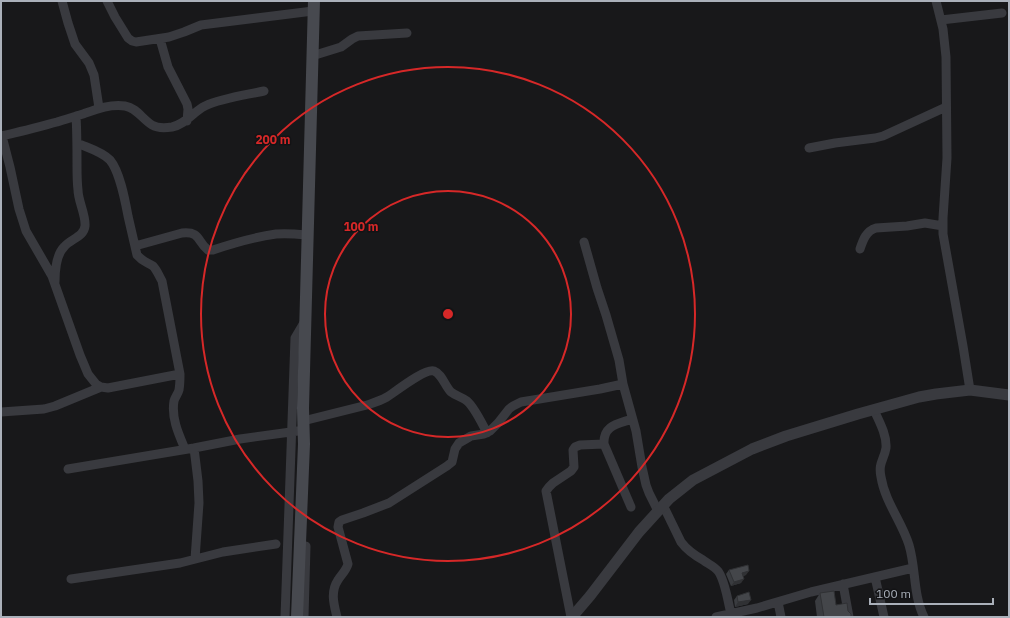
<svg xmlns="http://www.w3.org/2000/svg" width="1010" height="618" viewBox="0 0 1010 618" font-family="'IBM Plex Sans',sans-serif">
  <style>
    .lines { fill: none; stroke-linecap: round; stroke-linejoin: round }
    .minor { stroke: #393a3f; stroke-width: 9 }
    .tertiary { stroke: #393a3f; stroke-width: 11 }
    .secondary { stroke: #47494f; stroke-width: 12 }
    .wall { fill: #3a3c40 }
    .shaded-wall { fill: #303134 }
    .building { fill: #44464a; stroke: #303134 }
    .ring { fill: none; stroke: #d62828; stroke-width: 2 }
    .centre { fill: #d62828; stroke: #131315; stroke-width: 2 }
    .ring-label { font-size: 12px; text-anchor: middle; font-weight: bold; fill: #d62828; stroke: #131315; stroke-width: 3; stroke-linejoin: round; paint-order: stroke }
  </style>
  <rect width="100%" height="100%" fill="#18181a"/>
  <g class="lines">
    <path class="minor" d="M62 1 68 23 75 44 89 63 94 75 99 108
      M107 1 115 17 128 38 132 41 136 42 169 37 184 32 201 25 313 11
      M936 1 943 29 946 57 947 158 943 218V234L963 346 970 390
      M941 20 1002 13
      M160 39 168 67 187 104 188 109 187 121
      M312 56 341 47 352 39 358 36 407 33
      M1 136C20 132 38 127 57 122 66 119 74 117 83 114 97 109 110 104 125 106 137 108 142 119 152 125 157 128 166 128 172 127 186 124 193 112 205 106 222 98 246 95 264 91
      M2 136 10 167 19 209 26 231 52 276 80 355 88 374 96 384 101 387 108 388 180 374
      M77 143C88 148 101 151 110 160 120 172 125 200 128 216 131 229 134 242 137 255 143 262 147 262 153 266 157 270 159 276 162 281L180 374C180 379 180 384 179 390 178 394 175 397 174 401 171 418 179 435 185 449
      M809 148 835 143 875 138 883 136 946 107
      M584 242 597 288 606 315 619 360 623 384 636 431 642 467 646 485 649 493 658 511
      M135 246 182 233C201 231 197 242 208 250H213C234 243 255 237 276 234 287 233 297 234 308 235
      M860 249C863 240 866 231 876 228L907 226 925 223 943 226
      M55 282C55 271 56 255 64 247 70 239 84 237 85 226 86 215 78 201 78 190 77 182 77 173 77 165 77 149 77 132 76 116
      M874 410C879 421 887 435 886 448 884 460 878 463 881 477 885 502 902 522 909 545 916 568 913 595 924 617
      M1 412 44 409 55 406 101 387
      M303 421 367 405C373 403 380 401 387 397 395 392 425 368 434 371 442 374 445 386 451 392 456 396 462 397 467 401 473 406 483 425 487 433
      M194 448 198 481 199 503 195 559
      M68 469 194 448 240 439 298 431
      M663 505 681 542C687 550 694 555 703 560 708 564 714 566 718 571 725 580 728 602 731 614
      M631 507 604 444C603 425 618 424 632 419
      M875 577 884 617
      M71 579 180 563 223 552 276 544
      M843 584 849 617
      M778 602 781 617
      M285 617 295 338 305 321
      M304 617 306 546
      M337 617C334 605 330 592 338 580 341 575 346 571 348 564L338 527 339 522 342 520 363 513 389 503 447 466 452 462 455 449 459 443 471 436 484 434 490 431 498 423 509 409 513 406 521 402 600 389 623 384
      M571 617 546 491 549 487 553 483 571 471 574 467 573 450 575 447 580 445 604 444
      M716 617 757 608 811 592 913 568"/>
    <path class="tertiary" d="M572 617 590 596 639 532 669 499 693 480 752 449 786 436 858 414 919 397 936 394 970 390 1009 395"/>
    <path class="secondary" d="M297 617 304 444 303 408 314 1"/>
  </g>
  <path class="wall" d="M729 570 746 575 743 576 741 583 731 586 726 574Z
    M820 593 836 605 848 611 851 617H817L815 601Z
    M737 596 748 604 735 607 734 600Z"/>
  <path class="shaded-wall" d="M749 571 746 575 739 577 742 573Z
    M744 579 741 583 731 586 734 582Z
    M751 600 748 604 735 607 738 602Z"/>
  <path class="building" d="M748 565 749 571 742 573 744 579 734 582 729 570Z
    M834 591 836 605 847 603 848 611 851 614V617H824L820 593Z
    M749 592 751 600 738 602 737 596Z"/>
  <g class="ring">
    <circle cx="448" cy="314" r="123"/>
    <circle cx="448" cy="314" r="247"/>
  </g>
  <circle cx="448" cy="314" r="6" class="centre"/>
  <g class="ring-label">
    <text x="273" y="144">200 m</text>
    <text x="361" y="231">100 m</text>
  </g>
  <rect width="1010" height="618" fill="none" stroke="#aab0ba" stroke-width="4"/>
  <path d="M870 598v6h123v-6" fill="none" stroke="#aab0ba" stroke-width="2"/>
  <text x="876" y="598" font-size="12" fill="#aab0ba" stroke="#131315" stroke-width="3" paint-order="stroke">100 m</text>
</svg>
